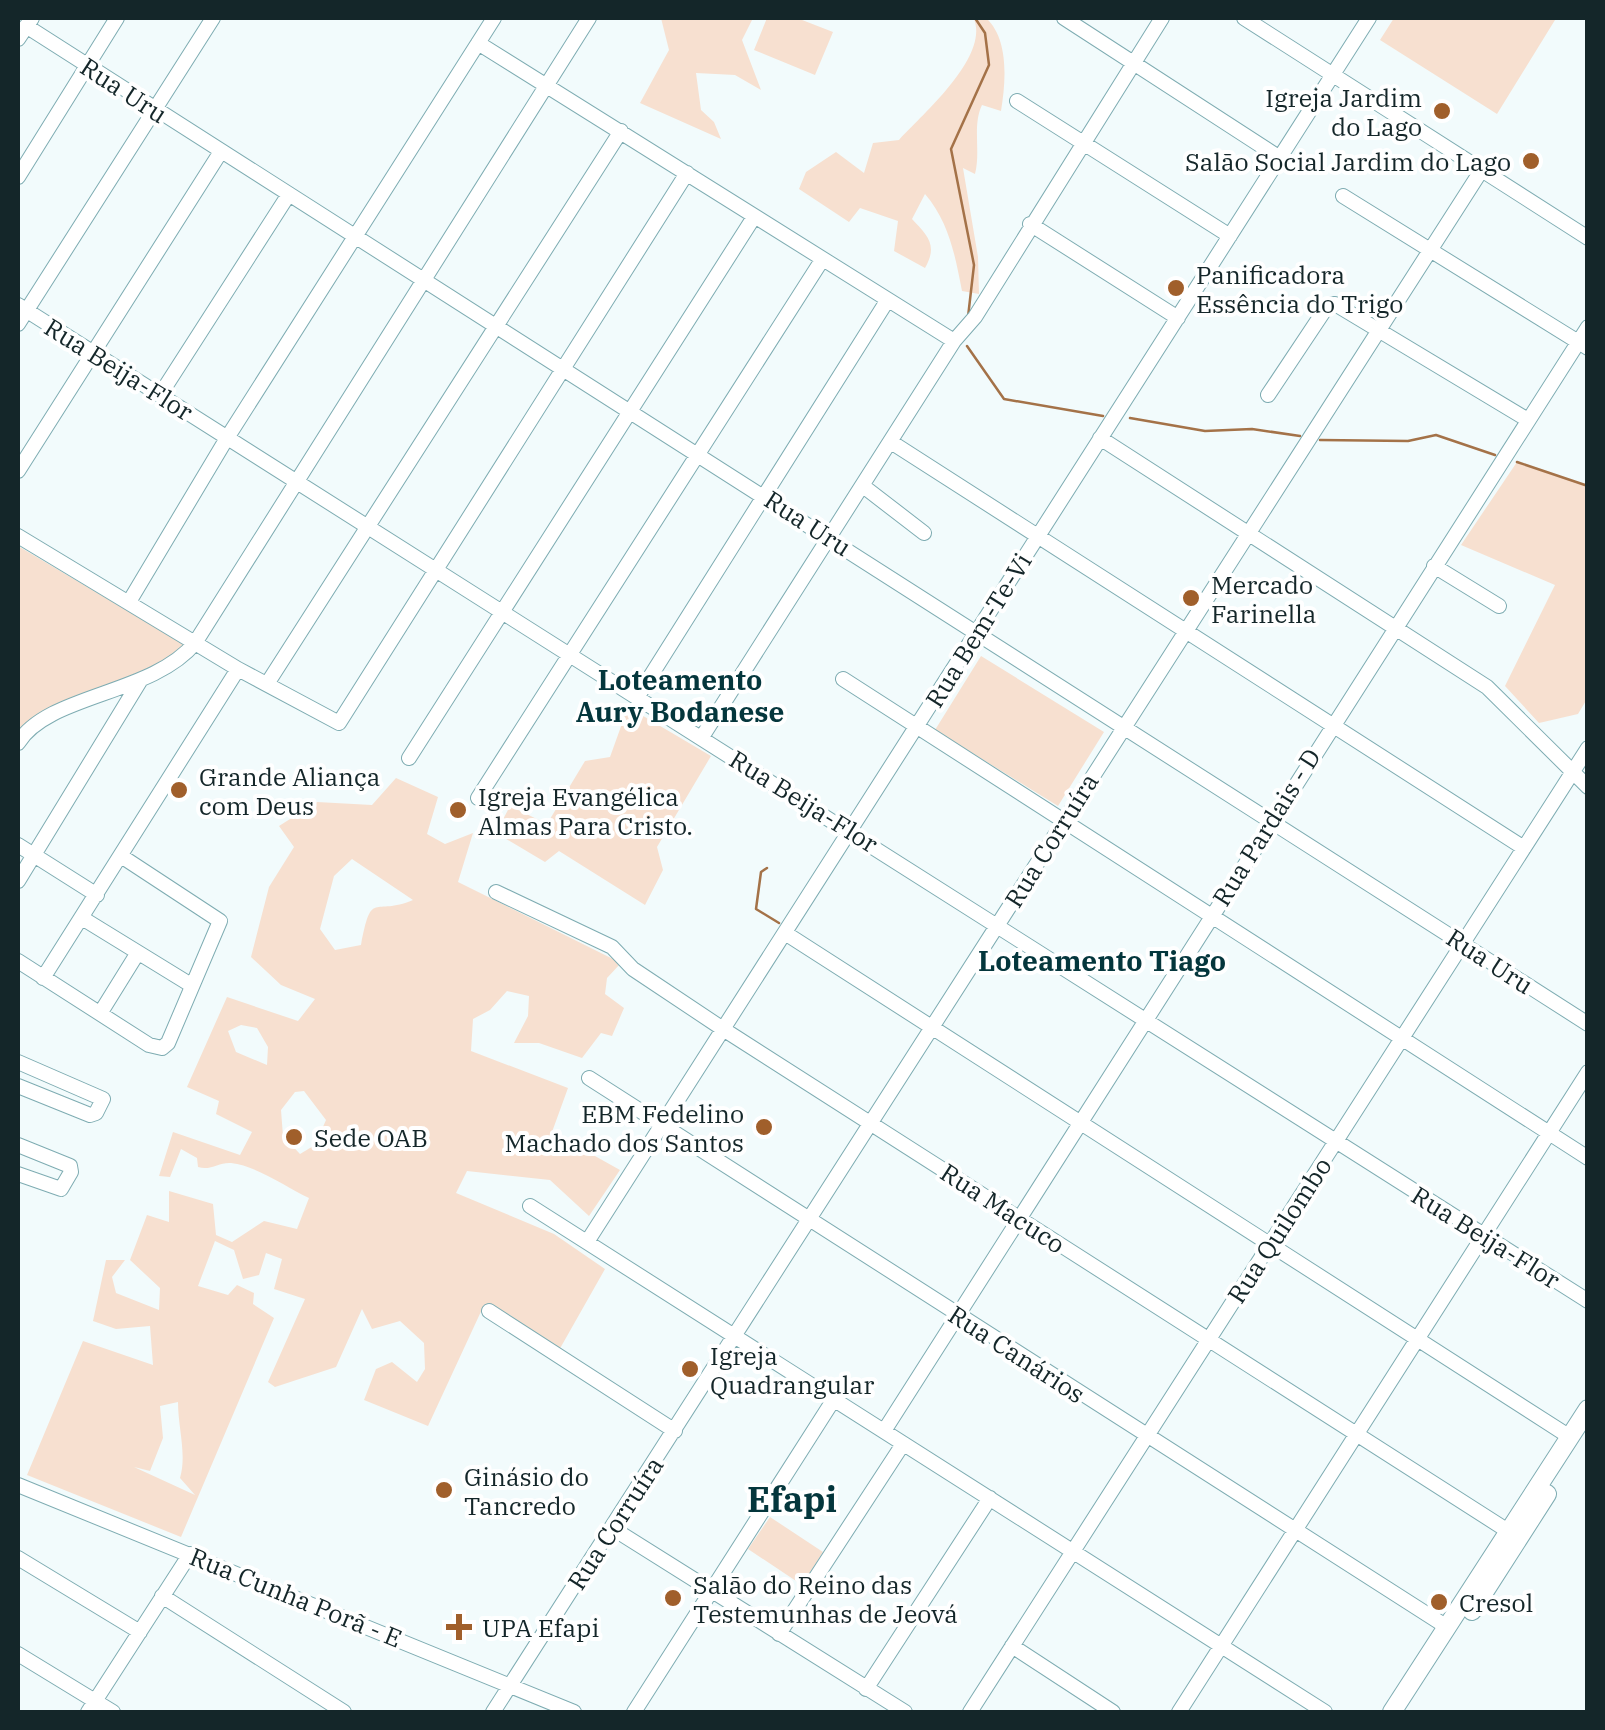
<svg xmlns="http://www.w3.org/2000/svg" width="1605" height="1730" viewBox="0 0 1605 1730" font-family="'IBM Plex Serif',serif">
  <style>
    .green { fill: #f7e0d0; fill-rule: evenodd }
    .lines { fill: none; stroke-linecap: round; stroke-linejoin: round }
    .stream { stroke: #a47248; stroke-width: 2.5 }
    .minor-casing { stroke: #7eacb2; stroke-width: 16 }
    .major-casing { stroke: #7eacb2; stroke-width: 20 }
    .minor { stroke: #fff; stroke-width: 14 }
    .major { stroke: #fff; stroke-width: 18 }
    .poi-dot { fill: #a05f2b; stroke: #fff; stroke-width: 4 }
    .labels { text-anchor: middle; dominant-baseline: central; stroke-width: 8; stroke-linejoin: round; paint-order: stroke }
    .street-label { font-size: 25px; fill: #142629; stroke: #fff }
    .poi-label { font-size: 25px; fill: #142629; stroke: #fff; text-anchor: start }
    .neighbourhood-label { font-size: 28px; font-weight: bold; fill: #04363c; stroke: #fff }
    .district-label { font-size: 35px; font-weight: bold; fill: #04363c; stroke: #fff }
  </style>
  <rect width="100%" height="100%" fill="#f2fbfc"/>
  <path class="green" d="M661 18H753L742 40 761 90 735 75 696 73 701 110 714 122 721 139 640 103 669 50Z
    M767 18H797L833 32 815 75 754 50Z
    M986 18C1009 39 1006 81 1001 111L982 105C972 126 981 151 975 174L963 168 978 257 979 294 962 291C955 255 949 222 925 194L912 219C928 236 938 245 925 268L894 251 898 221 860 208 849 222 799 189 806 172 836 152 864 173 873 143 899 140C924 113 989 57 974 19Z
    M1394 18H1551L1555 20 1497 114 1380 40Z
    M1517 462 1587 486V699L1578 714 1539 723 1505 686 1555 585 1461 545Z
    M18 546 187 646 183 653 18 729Z
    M981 656 1104 732 1058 806 935 730Z
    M628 707 711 756 657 847 663 870 645 905 559 851 545 862 496 833 510 806 547 824 585 761 610 757Z
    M396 778 438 797 427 834 445 844 473 833 458 882 621 963 607 978 605 994 624 1008 612 1036 601 1033 582 1058 539 1043H514L528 1016 529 996 507 991 490 1010 473 1019 471 1051 568 1088 552 1132 620 1170 589 1216 550 1180 467 1171 456 1193 554 1234 605 1269 558 1352 510 1315 484 1305 428 1426 364 1400 376 1369 392 1362 417 1382 425 1369 424 1343 400 1321 372 1329 362 1309 336 1367 275 1387 268 1382 305 1299 274 1289 282 1259 266 1253 259 1275 243 1279 234 1250 215 1241 198 1286 228 1295 237 1285 254 1293 253 1304 274 1318 181 1537 27 1475 83 1341 153 1365 150 1326 116 1329 93 1321 106 1260H125L112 1277 116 1293 159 1310 160 1288 130 1260 147 1215 169 1222V1191L213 1204 216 1235 232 1242 264 1221 297 1229 309 1198C286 1187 257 1166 231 1163 219 1162 211 1171 198 1167L197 1158 181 1149 170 1177 159 1176 173 1132 240 1155 252 1132 216 1114 219 1101 187 1087 227 997 298 1021 315 999 281 985 251 957 269 887 294 847 279 826 317 802 372 805ZM352 859 413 900C373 917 372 888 361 945L335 950 320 929 334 876ZM241 1025 257 1028 268 1047 267 1065 236 1052 228 1031ZM304 1091 326 1120 315 1145 300 1154 283 1136 281 1110 295 1092ZM178 1402C178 1428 187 1454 180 1478L195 1495 134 1467 150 1471 163 1438 160 1406Z
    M770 1517 823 1552 802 1585 748 1549Z"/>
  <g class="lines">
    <path class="stream" d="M968 317 974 265 951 149 989 65 985 33 975 18
      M967 346 1004 399 1103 416
      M1130 418 1205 431 1252 429 1300 436
      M1320 440 1408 441 1436 435 1495 455
      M1517 462 1588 486
      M767 868 761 872 756 909 779 923"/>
    <defs>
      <path id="minor" d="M1064 18 1280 158
        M1244 18 1588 238
        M26 26 1588 1024
        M18 39 32 18
        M478 43 954 341
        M1017 101 1230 236
        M18 177 117 18
        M1343 196 1588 348
        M1030 224 1178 318
        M18 305 1588 1301
        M18 324 213 18
        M160 395 289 194
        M1268 395 1328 305 1335 304 1528 420
        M1100 438 1487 687 1588 787
        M891 442 1524 848
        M18 471 220 153
        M863 486 924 533
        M18 536 238 669 339 723 687 173
        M1434 566 1499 606
        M129 602 227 438 494 18
        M843 679 1588 1158
        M267 684 621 131
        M638 696 887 301
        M702 737 954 341 975 317 1162 18
        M18 743C48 694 152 695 195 643L589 18
        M409 758 754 217
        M478 798 822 260
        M18 845 97 895
        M18 881 140 681
        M496 892 612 947 633 969 723 1029 1508 1531
        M82 918 191 985
        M785 933 1570 1437
        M18 961 149 1045 162 1048 168 1043 220 921 121 856
        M43 978 238 669
        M101 1012 137 954
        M18 1062 103 1099 96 1113 90 1115 18 1086
        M589 1078 1447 1627
        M18 1145 70 1166 71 1172 61 1189 18 1174
        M530 1206 1325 1712
        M587 1242 1369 18
        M489 1311 675 1431
        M884 1431 1588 327
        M18 1485 574 1712
        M612 1528 905 1712
        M18 1558 140 1632
        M162 1596 344 1712
        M779 1634 903 1444
        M1012 1646 1113 1712
        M18 1654 113 1712
        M866 1689 990 1498
        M88 1712 190 1554
        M493 1712 1481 171
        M634 1712 834 1399
        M970 1712 1588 748
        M1179 1712 1588 1072"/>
      <path id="major" d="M1472 1611 1547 1494
        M1392 1712 1588 1409"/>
    </defs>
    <use href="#minor" class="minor-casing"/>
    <use href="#major" class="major-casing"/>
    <use href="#minor" class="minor"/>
    <use href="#major" class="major"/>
  </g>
  <g class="poi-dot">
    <circle cx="1442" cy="111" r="10"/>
    <circle cx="1531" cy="161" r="10"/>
    <circle cx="1176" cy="288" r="10"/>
    <circle cx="1191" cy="598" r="10"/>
    <circle cx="179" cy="790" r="10"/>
    <circle cx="458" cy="810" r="10"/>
    <circle cx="764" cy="1127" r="10"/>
    <circle cx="294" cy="1137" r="10"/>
    <circle cx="690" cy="1369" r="10"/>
    <circle cx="444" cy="1490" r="10"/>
    <circle cx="673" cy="1598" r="10"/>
    <circle cx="1439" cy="1602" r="10"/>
    <path d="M454 1612h10v10h10v10h-10v10h-10v-10h-10v-10h10z"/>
  </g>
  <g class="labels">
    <g class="street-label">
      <text transform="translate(124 90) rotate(33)">Rua Uru</text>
      <text transform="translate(119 369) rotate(32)">Rua Beija-Flor</text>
      <text transform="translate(808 523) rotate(33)">Rua Uru</text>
      <text transform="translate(978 630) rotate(-58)">Rua Bem-Te-Vi</text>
      <text transform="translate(804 801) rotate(32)">Rua Beija-Flor</text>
      <text transform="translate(1266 827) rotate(-58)">Rua Pardais - D</text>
      <text transform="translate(1051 840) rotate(-58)">Rua Corruíra</text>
      <text transform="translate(1490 961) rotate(33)">Rua Uru</text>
      <text transform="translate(1003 1208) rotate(33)">Rua Macuco</text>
      <text transform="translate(1279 1230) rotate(-57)">Rua Quilombo</text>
      <text transform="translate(1486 1237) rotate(32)">Rua Beija-Flor</text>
      <text transform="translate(1017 1354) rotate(33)">Rua Canários</text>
      <text transform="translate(615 1523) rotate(-57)">Rua Corruíra</text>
      <text transform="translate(296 1597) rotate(22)">Rua Cunha Porã - E</text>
    </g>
    <g class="poi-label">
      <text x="1422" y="97" text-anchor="end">Igreja Jardim<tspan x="1422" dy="29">do Lago</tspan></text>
      <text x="1511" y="161" text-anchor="end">Salão Social Jardim do Lago</text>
      <text x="1196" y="274">Panificadora<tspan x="1196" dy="29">Essência do Trigo</tspan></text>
      <text x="1211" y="584">Mercado<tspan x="1211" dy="29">Farinella</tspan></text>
      <text x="199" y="776">Grande Aliança<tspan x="199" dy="29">com Deus</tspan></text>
      <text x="478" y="796">Igreja Evangélica<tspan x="478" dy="29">Almas Para Cristo.</tspan></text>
      <text x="744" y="1113" text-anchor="end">EBM Fedelino<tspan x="744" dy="29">Machado dos Santos</tspan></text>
      <text x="314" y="1137">Sede OAB</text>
      <text x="710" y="1355">Igreja<tspan x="710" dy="29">Quadrangular</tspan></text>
      <text x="464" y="1476">Ginásio do<tspan x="464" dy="29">Tancredo</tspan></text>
      <text x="693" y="1584">Salão do Reino das<tspan x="693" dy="29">Testemunhas de Jeová</tspan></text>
      <text x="1459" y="1602">Cresol</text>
      <text x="482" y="1627">UPA Efapi</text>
    </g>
    <g class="neighbourhood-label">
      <text x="680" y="679">Loteamento<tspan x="680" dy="32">Aury Bodanese</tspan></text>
      <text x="1102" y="960">Loteamento Tiago</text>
    </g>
    <g class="district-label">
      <text x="792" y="1499">Efapi</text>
    </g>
  </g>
  <rect width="1605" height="1730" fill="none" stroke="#142629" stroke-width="40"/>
</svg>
